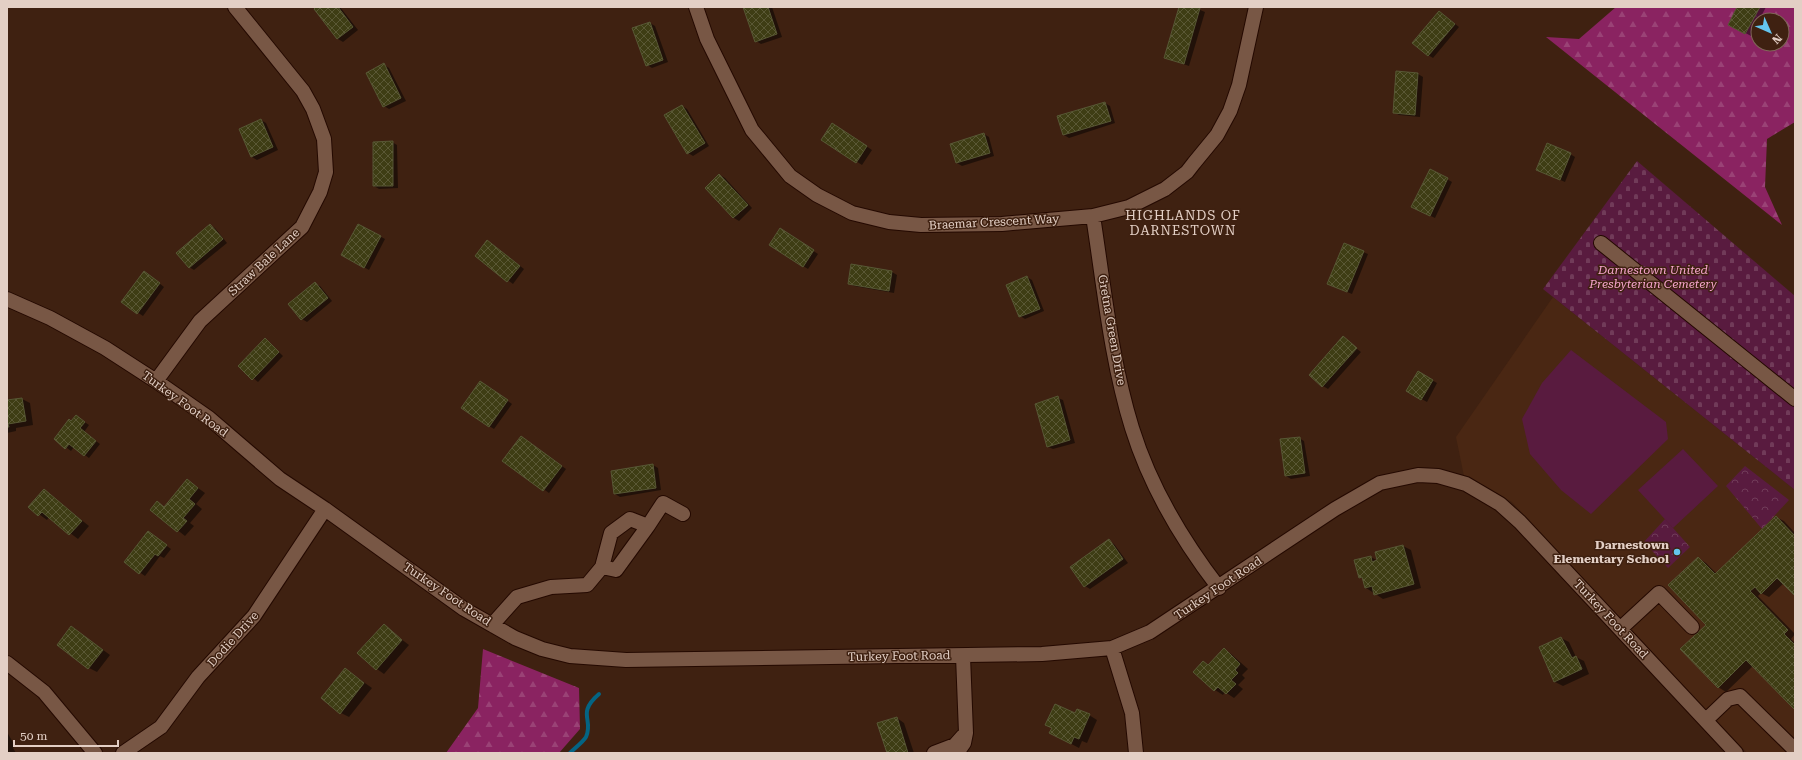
<svg xmlns="http://www.w3.org/2000/svg" width="1802" height="760" viewBox="0 0 1802 760" font-family="'Roboto Serif',serif">
  <style>
    .built { fill: #4a2713 }
    .forest { fill: url(#forest-firs); fill-rule: evenodd }
    .cemetery { fill: url(#cemetery-stones) }
    .park { fill: url(#park-crowns) }
    .pitch { fill: #591b3f }
    .shadow { fill: #0007 }
    .lines { fill: none; stroke-linecap: round; stroke-linejoin: round }
    .stream { stroke: #046483; stroke-width: 4 }
    .building { fill: url(#building-cross-hatch); stroke: #575734 }
    .minor-casing { stroke: #240900; stroke-width: 16 }
    .minor { stroke: #785745; stroke-width: 14 }
    .poi-dot { fill: #64c5ee; stroke: #3f2111; stroke-width: 1.5 }
    .labels { text-anchor: middle; dominant-baseline: central; stroke-width: 3; stroke-linejoin: round; paint-order: stroke }
    .street-label { font-size: 12px; fill: #e3cfc5; stroke: #3f2111 }
    .park-label { font-size: 12px; font-style: italic; fill: #f5a4cc; stroke: #3f2111 }
    .poi-label { font-size: 12px; font-weight: bold; fill: #e3cfc5; stroke: #3f2111; text-anchor: end }
    .neighbourhood-label { font-size: 13px; letter-spacing: 1px; fill: #e3cfc5; stroke: #3f2111 }
  </style>
  <defs>
    <pattern id="forest-firs" width="22" height="20" patternUnits="userSpaceOnUse"><rect width="22" height="20" fill="#8a2361"/><path d="M5 1l3.5 6h-7zM16 11l3.5 6h-7z" fill="#9a4276"/></pattern>
    <pattern id="cemetery-stones" width="16" height="16" patternUnits="userSpaceOnUse"><rect width="16" height="16" fill="#591b3f"/><path d="M2 7V4a2 2 0 0 1 4 0v3zM10 15v-3a2 2 0 0 1 4 0v3z" fill="#713b59"/></pattern>
    <pattern id="park-crowns" width="20" height="18" patternUnits="userSpaceOnUse"><rect width="20" height="18" fill="#591b3f"/><path d="M2 6a3 3 0 1 1 6 0M12 15a3 3 0 1 1 6 0" fill="none" stroke="#713b59"/></pattern>
    <pattern id="building-cross-hatch" width="8" height="8" patternUnits="userSpaceOnUse"><rect width="8" height="8" fill="#3e3d14"/><path d="M0 0l8 8M0 8l8-8" fill="none" stroke="#5a5835"/></pattern>
  </defs>
  <rect width="100%" height="100%" fill="#3f2111"/>
  <path class="built" d="M1553 297 1795 490V753H1747L1604 602 1512 502 1464 476 1456 437Z"/>
  <path class="forest" d="M1616 7H1795V122L1767 139 1765 187 1782 225 1546 37 1579 39ZM1758 20H1782V44H1758Z
    M483 649 579 688 580 729 559 753H446L478 708Z"/>
  <path class="cemetery" d="M1637 161 1795 296V490L1543 289Z"/>
  <path class="park" d="M1745 466 1789 500 1762 529 1726 486Z
    M1665 519 1690 547 1668 568 1644 542Z"/>
  <path class="pitch" d="M1571 350 1666 422 1668 439 1591 514 1561 490 1530 454 1522 419 1542 383Z
    M1683 449 1718 486 1673 528 1638 490Z"/>
  <path class="shadow" d="M318 7H340L358 30 343 42 338 39 316 9Z
    M744 7H772L782 37 761 44 756 41Z
    M1180 7H1193L1205 12 1189 66 1166 58Z
    M1738 7H1766L1751 36 1729 24Z
    M1440 12 1459 27 1433 58 1428 55Z
    M650 23 655 26 668 62 652 68 647 65Z
    M384 65 389 68 406 101 389 109 384 106Z
    M1418 74 1423 77 1420 117 1399 115 1394 112Z
    M1105 103 1110 106 1115 123 1069 138 1064 135Z
    M682 106 687 109 709 146 693 156 688 153Z
    M261 120 266 123 278 150 257 160 252 157 240 129Z
    M838 127 872 150 862 165 823 140Z
    M984 134 989 137 994 156 962 166 957 163Z
    M392 142 397 145 398 188 379 189 374 186Z
    M1570 154 1575 157 1565 182 1537 170Z
    M720 175 725 178 752 208 739 221 734 218 706 188Z
    M1447 179 1452 182 1435 218 1418 210Z
    M210 225 215 228 227 243 194 270 189 267Z
    M359 225 385 239 369 270 342 255Z
    M785 232 818 254 808 269 803 266Z
    M492 244 524 269 513 284 476 256Z
    M1363 252 1368 254 1352 294 1328 284Z
    M852 265 892 272 897 275 894 293 854 286 849 283Z
    M149 275 164 287 143 316 122 302Z
    M1027 277 1032 280 1044 311 1025 319 1020 316Z
    M315 284 320 286 332 301 307 322 302 319Z
    M1343 338 1361 352 1328 389 1323 386Z
    M265 339 283 356 258 382 239 366Z
    M1418 372 1437 383 1427 402 1407 391Z
    M486 385 512 404 494 429 489 426Z
    M1058 398 1063 400 1075 443 1053 449 1048 447Z
    M7 399H22L30 403 33 425 16 428V431L7 433Z
    M76 416 89 425 84 432 100 444 89 458 74 447 71 451 55 439Z
    M521 437 566 469 549 493 504 461Z
    M1299 438 1304 441 1310 476 1291 479 1286 476Z
    M653 465 658 468 661 490 620 497 615 494Z
    M187 480 205 493 196 504 202 509 190 523 194 526 185 536 152 510 158 503 165 507Z
    M44 490 89 526 78 539 49 517 47 520 29 507Z
    M1776 517 1784 521 1795 533V595L1784 583 1769 597 1761 593 1758 596 1795 634 1791 639 1795 643V709L1753 666 1726 692 1718 687 1698 558 1706 563 1717 574Z
    M148 532 171 549 164 558 160 556 145 576 125 562Z
    M1109 541 1114 544 1128 563 1090 589 1085 586 1072 567Z
    M1403 546 1411 550 1421 588 1383 599 1366 588 1364 579 1360 577 1371 557 1378 561Z
    M384 626 409 645 384 674 377 669Z
    M72 627 110 655 97 672 89 668Z
    M1561 638 1569 642 1576 657 1584 661 1589 674 1563 686 1555 682 1540 647Z
    M1224 649 1231 654 1248 669 1242 675 1245 678 1238 685 1243 689 1234 698 1225 692 1223 695 1215 690 1194 672 1203 662 1209 665Z
    M345 669 372 688 349 717 341 713Z
    M1075 714 1089 715 1097 720 1087 743 1082 741 1079 748 1058 737Z
    M897 718 904 723 914 753H888Z
    M7 732 15 746 13 748 16 753H7Z"/>
  <g class="lines">
    <path class="stream" d="M570 753C575 748 583 742 586 737 594 719 576 714 599 694"/>
  </g>
  <path class="building" d="M316 7H338L353 27 337 39 314 9Z
    M743 7H768L777 34 755 42Z
    M1179 7 1200 8 1184 64 1164 58Z
    M1737 7H1760L1745 34 1728 25Z
    M1439 11 1455 24 1428 56 1412 43Z
    M650 22 663 60 646 66 632 28Z
    M384 63 401 98 383 107 366 73Z
    M1396 71 1418 73 1415 115 1393 113Z
    M1105 102 1111 121 1063 135 1057 116Z
    M682 105 705 143 687 154 664 115Z
    M261 119 273 147 251 157 239 129Z
    M832 123 867 146 856 163 821 140Z
    M984 133 990 153 956 163 950 144Z
    M393 141V186H373V142Z
    M1547 143 1571 153 1560 180 1536 170Z
    M1430 169 1448 178 1430 216 1411 207Z
    M719 174 748 205 733 218 705 188Z
    M210 224 223 239 189 268 176 253Z
    M358 224 381 236 364 268 341 255Z
    M780 228 814 250 803 267 769 245Z
    M487 240 520 266 507 282 475 256Z
    M1344 243 1364 251 1347 292 1327 284Z
    M851 264 892 271 889 291 848 284Z
    M144 271 160 283 137 314 121 302Z
    M1027 276 1040 309 1019 317 1006 285Z
    M315 282 328 298 301 320 288 304Z
    M1343 336 1357 348 1322 387 1309 375Z
    M265 338 279 352 252 380 238 366Z
    M1418 371 1433 380 1421 400 1406 391Z
    M480 381 508 400 489 427 461 408Z
    M1058 396 1070 440 1047 447 1035 404Z
    M22 398 26 421 8 424 9 427H7V400Z
    M76 415 85 422 80 428 96 441 84 456 69 444 65 449 54 439 69 419 71 421Z
    M521 436 562 466 543 491 502 461Z
    M1300 437 1305 473 1285 476 1280 439Z
    M653 464 656 488 614 494 611 471Z
    M187 479 198 488 189 499 195 504 183 518 187 521 177 532 150 510 157 501 164 507Z
    M44 489 82 521 69 535 42 512 38 516 28 507Z
    M1776 516 1795 536V596L1777 578 1761 594 1755 587 1750 591 1788 630 1784 634 1795 645V710L1746 660 1718 688 1680 649 1706 625 1668 585 1698 557 1715 574Z
    M148 531 167 545 158 556 155 554 139 574 124 562Z
    M1109 539 1123 559 1084 587 1070 567Z
    M1403 545 1414 584 1374 595 1372 586 1365 588 1362 577 1359 578 1354 560 1371 556 1372 562 1377 560 1375 552Z
    M384 624 402 640 376 670 357 653Z
    M71 626 103 650 88 669 57 645Z
    M1561 637 1572 658 1576 656 1582 669 1554 682 1539 647Z
    M1224 648 1240 664 1235 670 1238 673 1231 680 1236 684 1226 694 1218 687 1214 691 1193 672 1203 661 1208 665Z
    M345 668 364 683 340 714 321 698Z
    M1055 704 1075 713 1077 709 1090 714 1079 739 1074 737 1071 744 1049 733 1052 728 1045 725Z
    M897 717 908 753H887L877 723Z"/>
  <g class="lines">
    <defs>
      <path id="minor" d="M696 7 707 39 752 130 790 176 817 195 852 213 889 222 921 225 1002 224 1093 216 1129 207 1165 189 1187 172 1194 163 1217 135 1230 111 1239 85 1256 7
        M1093 216C1104 287 1111 360 1132 428 1150 486 1182 540 1219 588
        M1601 243 1795 399
        M7 299 50 318 105 348 156 381 209 418 280 479 325 509 464 609 515 638 542 649 570 656 626 660 1042 654 1112 648 1150 632 1335 509 1380 483 1418 475 1438 476 1466 484 1500 504 1520 522 1736 753
        M156 381 200 321 302 227 320 192 326 172 324 139 313 109 303 91 235 7
        M602 567 616 570 648 526
        M492 625 517 597 551 587 587 585 602 567 611 533 630 519 648 526 663 503 683 514
        M1620 629 1659 593 1692 627
        M1112 648 1132 713 1136 753
        M7 663 44 692 95 753
        M1706 720 1728 699 1740 696 1795 750
        M123 753 161 727 198 677 254 616 325 509
        M934 753 955 745 963 736
        M957 753 964 743 966 733 963 656"/>
    </defs>
    <use href="#minor" class="minor-casing"/>
    <use href="#minor" class="minor"/>
  </g>
  <circle class="poi-dot" cx="1677" cy="552" r="4"/>
  <g class="labels">
    <g class="street-label">
      <text transform="translate(994 222) rotate(-3)">Braemar Crescent Way</text>
      <text transform="translate(264 262) rotate(-43)">Straw Bale Lane</text>
      <text transform="translate(1112 330) rotate(80)">Gretna Green Drive</text>
      <text transform="translate(185 404) rotate(36)">Turkey Foot Road</text>
      <text transform="translate(1218 588) rotate(-34)">Turkey Foot Road</text>
      <text transform="translate(447 594) rotate(34)">Turkey Foot Road</text>
      <text transform="translate(1611 619) rotate(47)">Turkey Foot Road</text>
      <text transform="translate(233 639) rotate(-48)">Dodie Drive</text>
      <text transform="translate(899 656) rotate(-1)">Turkey Foot Road</text>
    </g>
    <g class="park-label">
      <text x="1653" y="270">Darnestown United<tspan x="1653" dy="14">Presbyterian Cemetery</tspan></text>
    </g>
    <g class="poi-label">
      <text x="1669" y="545">Darnestown<tspan x="1669" dy="14">Elementary School</tspan></text>
    </g>
    <g class="neighbourhood-label">
      <text x="1183" y="215">HIGHLANDS OF<tspan x="1183" dy="15">DARNESTOWN</tspan></text>
    </g>
  </g>
  <rect width="1802" height="760" fill="none" stroke="#e3cfc5" stroke-width="16"/>
  <g transform="translate(1770 32) rotate(135)"><circle r="19" fill="#3f2111" stroke="#816759"/>
  <path d="M0-3L7 15L0 10L-7 15Z" fill="#64c5ee"/>
  <text y="-6" font-size="11" font-weight="bold" text-anchor="middle" fill="#e3cfc5">N</text>
  </g>
  <path d="M14 740v6h104v-6" fill="none" stroke="#e3cfc5" stroke-width="2"/>
  <text x="20" y="740" font-size="12" fill="#e3cfc5" stroke="#3f2111" stroke-width="3" paint-order="stroke">50 m</text>
</svg>
